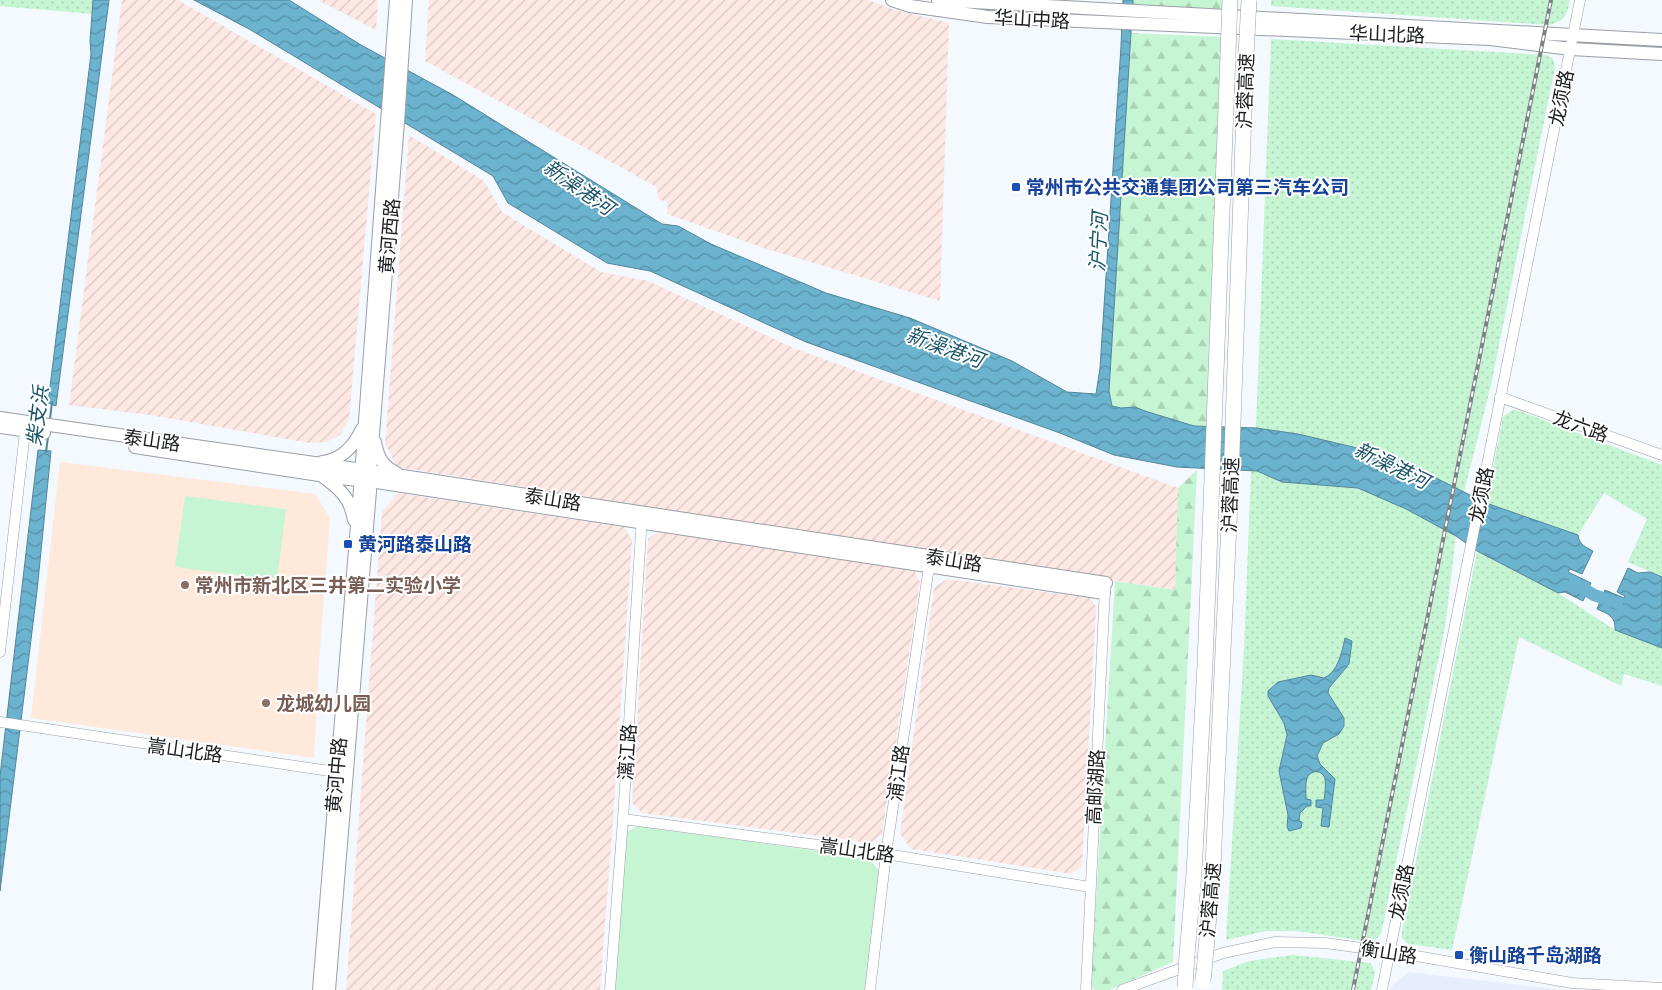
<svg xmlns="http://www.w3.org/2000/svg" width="1662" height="990" viewBox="0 0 1662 990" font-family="Mulish,'Noto Sans SC',sans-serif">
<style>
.built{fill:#e6edfd}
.industrial{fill:url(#industrial-furrows)}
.education{fill:#fee9da}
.green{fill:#c6f5d3}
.forest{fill:url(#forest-firs)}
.park{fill:url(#park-dots)}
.water{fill:url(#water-waves);stroke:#53869a}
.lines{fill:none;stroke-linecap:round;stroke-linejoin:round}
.stream{stroke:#53869a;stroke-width:2}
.river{stroke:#6bb3cf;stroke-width:12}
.minor-casing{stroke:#9a9ea6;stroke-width:11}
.major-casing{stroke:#9a9ea6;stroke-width:14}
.highway-casing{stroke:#9a9ea6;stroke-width:16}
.minor{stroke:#fff;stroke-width:10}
.major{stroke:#fff;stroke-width:12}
.highway{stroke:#fff;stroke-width:15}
.rail-casing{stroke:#7e8186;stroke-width:4}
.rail{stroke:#fff;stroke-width:2;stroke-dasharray:5.5;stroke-linecap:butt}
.highway-bridge-casing{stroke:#9a9ea6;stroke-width:16;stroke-linecap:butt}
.highway-bridge{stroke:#fff;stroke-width:15}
.transit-dot{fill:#1a4fb4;stroke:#fff;stroke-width:2}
.education-dot{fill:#8d6e63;stroke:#fff;stroke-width:2}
.labels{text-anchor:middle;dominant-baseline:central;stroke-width:4;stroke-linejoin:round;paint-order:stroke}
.street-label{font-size:19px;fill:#1b1d20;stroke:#fff}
.transit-label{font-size:19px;font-weight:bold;fill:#164399;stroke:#fff;text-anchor:start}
.education-label{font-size:19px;font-weight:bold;fill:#785e54;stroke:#fff;text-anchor:start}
.water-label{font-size:20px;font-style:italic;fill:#1a5569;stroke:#fff}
</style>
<defs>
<pattern id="industrial-furrows" width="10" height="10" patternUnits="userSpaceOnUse" patternTransform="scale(1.25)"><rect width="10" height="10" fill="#fde8e3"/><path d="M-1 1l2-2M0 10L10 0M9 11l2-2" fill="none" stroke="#d8c7c2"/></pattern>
<pattern id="forest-firs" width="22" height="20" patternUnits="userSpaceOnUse" patternTransform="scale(1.25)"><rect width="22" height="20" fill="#c6f5d3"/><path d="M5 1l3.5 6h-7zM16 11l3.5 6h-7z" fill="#aad2b5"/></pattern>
<pattern id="park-dots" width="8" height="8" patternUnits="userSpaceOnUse" patternTransform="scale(1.25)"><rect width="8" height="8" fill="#c6f5d3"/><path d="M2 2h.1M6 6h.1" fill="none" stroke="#aad2b5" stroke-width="1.8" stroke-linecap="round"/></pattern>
<pattern id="water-waves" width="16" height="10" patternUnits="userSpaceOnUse" patternTransform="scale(1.25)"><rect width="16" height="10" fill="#6bb3cf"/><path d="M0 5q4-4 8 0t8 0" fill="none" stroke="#5791a8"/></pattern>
</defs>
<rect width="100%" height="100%" fill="#f4f8ff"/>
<path class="built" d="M 1408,972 L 1553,989 L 1554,990 L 1390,990 L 1391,987 Z"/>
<path class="industrial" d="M 122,0 L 178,0 L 376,114 L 349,419 L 340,435 L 327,442 L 310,443 L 150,415 L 69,405 Z
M 318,0 L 378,0 L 376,30 Z
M 429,0 L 868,0 L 895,10 L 949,23 L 940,301 L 764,248 L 667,214 L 668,202 L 658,199 L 657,187 L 425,61 Z
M 409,135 L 484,181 L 502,212 L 601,272 L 648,281 L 796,349 L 1178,488 L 1175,590 L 397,467 L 385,443 Z
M 397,493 L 624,527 L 632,540 L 613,819 L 600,990 L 346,990 L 382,512 Z
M 658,532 L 913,568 L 920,582 L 882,834 L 871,843 L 642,813 L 632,803 L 648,539 Z
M 947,579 L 1090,598 L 1096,607 L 1082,866 L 1072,874 L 911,849 L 900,834 L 934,588 Z"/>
<path class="education" d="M 60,462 L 315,494 L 330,518 L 319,662 L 314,758 L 31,718 Z"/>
<path class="green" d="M 185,496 L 286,509 L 277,580 L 175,567 Z
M 638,826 L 869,858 L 879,871 L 865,990 L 614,990 L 627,832 Z"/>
<path class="forest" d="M 1133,0 L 1224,0 L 1224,9 L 1133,5 Z
M 1131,33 L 1224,37 L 1209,426 L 1194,426 L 1145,411 L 1135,407 L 1121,408 L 1112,406 L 1109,391 Z
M 1197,470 L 1173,962 L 1109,990 L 1095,990 L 1091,985 L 1115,581 L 1175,590 L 1178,488 Z"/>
<path class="park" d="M 0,0 L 93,0 L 92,14 L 0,6 Z
M 1271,0 L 1570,0 C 1567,16 1565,21 1549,25 L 1271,6 Z
M 1271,39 L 1547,55 L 1553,59 L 1555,67 L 1491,385 L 1464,492 C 1398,459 1329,438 1256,428 Z
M 1514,409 L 1662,465 L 1662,577 L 1628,562 L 1647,519 L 1604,493 L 1578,535 L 1486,503 L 1503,417 Z
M 1251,471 L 1257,471 L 1282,482 L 1358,488 L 1406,509 L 1456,536 L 1445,627 L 1381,934 L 1373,942 L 1296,931 L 1266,931 L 1226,940 L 1244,649 Z
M 1477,551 L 1558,593 L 1615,630 L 1662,648 L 1662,686 L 1624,674 L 1621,686 L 1519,637 L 1452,950 L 1408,944 L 1401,937 Z
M 1292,955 L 1371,963 L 1375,973 L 1371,990 L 1222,990 L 1223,971 L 1249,961 Z"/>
<path class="water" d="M 93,0 L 109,0 L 56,406 L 48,403 L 91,54 L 90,41 Z
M 194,0 L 289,0 L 361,45 L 453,95 L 662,224 L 678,226 L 711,244 L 826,293 L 910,318 L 1012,361 L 1067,392 L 1096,394 L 1100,368 L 1121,46 L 1123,0 L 1133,0 L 1109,391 L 1112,406 L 1121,408 L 1135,407 L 1145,411 L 1194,426 L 1256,428 L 1298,434 L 1353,447 L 1424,472 L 1486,503 L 1578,535 C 1579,545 1586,547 1593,551 L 1582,574 L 1570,569 L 1568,572 L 1591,583 L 1583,601 L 1565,592 L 1558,593 L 1477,551 L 1456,536 L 1406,509 L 1358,488 L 1282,482 L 1257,471 L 1177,467 L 1114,455 L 1060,433 L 806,342 L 650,271 L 607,263 L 508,203 L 493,176 L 249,29 Z
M 38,450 L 51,451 L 37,591 L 0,891 L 0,776 Z
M 1628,568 L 1638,573 L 1650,572 L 1662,577 L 1662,648 L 1615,630 C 1616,616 1608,614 1597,609 L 1605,590 L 1624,598 L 1625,596 L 1617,592 Z
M 1345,638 L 1352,641 L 1349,664 L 1329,688 L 1328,693 L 1344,718 L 1344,726 L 1339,734 L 1323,743 L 1317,756 L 1320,764 L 1335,779 L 1329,827 L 1321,826 L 1323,808 L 1316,807 L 1316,800 L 1324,800 C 1325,794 1326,785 1325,779 C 1323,770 1311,769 1307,778 C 1305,784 1306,792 1306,799 L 1311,800 L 1311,806 L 1307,806 L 1300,813 L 1299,821 L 1302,822 L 1301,828 L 1289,831 L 1287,827 L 1288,815 L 1279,771 L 1287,735 L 1284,723 L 1268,696 L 1268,691 L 1278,682 L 1311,675 L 1324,678 C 1338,672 1342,652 1345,638 Z"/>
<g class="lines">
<path class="stream" d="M 50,419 L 52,402
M 46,452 L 48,437"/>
<path class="river" d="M 1574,583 L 1594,595 L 1617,603"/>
<g class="minor-casing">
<path id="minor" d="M 1500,397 L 1662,455
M 0,652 L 26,423
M 0,722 L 343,773
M 623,819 L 886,854 L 1090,887
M 610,990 L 623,819 L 642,516
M 870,990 L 886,854 L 930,560
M 1086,990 L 1105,587
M 1122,990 L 1223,953 L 1275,942 L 1325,943 L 1399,953 L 1572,983 L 1662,988
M 1382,990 L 1580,0"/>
</g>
<g class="major-casing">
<path id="major" d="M 892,0 L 910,6 L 988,17 L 1490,39 L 1571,49 L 1662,54
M 938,0 L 1662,40
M 0,418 L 370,471 L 1106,583
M 0,427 L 44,433
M 375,442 C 378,459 383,466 398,474
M 135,447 L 339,478 L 370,481 L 1104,593
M 322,462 C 342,460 354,446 362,429
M 322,476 C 340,489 350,497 354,520
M 319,990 L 360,489 L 396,0
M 329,990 L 370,491 L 370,471 L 398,122 L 406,0"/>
</g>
<g class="highway-casing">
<path id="highway" d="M 1206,950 L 1213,866 L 1231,480 L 1246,55
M 1187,955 L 1194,873 L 1205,664 L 1228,54"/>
</g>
<use href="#minor" class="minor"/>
<use href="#major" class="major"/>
<use href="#highway" class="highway"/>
<g class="rail-casing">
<path id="rail" d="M 1353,990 L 1551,0"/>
</g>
<use href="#rail" class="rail"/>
<g class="highway-bridge-casing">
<path id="highway-bridge" d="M 1228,54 L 1230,0
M 1246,55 L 1249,0
M 1203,981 L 1206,950
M 1185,987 L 1187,955"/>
</g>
<use href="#highway-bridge" class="highway-bridge"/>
</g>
<g class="transit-dot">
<rect x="1011" y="182" width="10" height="10" rx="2.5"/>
<rect x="343" y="539" width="10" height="10" rx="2.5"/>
<rect x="1454" y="950" width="10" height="10" rx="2.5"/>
</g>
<g class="education-dot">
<circle cx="185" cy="585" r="5"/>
<circle cx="266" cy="703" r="5"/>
</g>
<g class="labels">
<g class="street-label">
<text transform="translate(1032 19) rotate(3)">华山中路</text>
<text transform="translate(1387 34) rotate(2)">华山北路</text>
<text transform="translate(1245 91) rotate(-88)">沪蓉高速</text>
<text transform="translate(1561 98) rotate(-79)">龙须路</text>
<text transform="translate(389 236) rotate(-85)">黄河西路</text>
<text transform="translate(1581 426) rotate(20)">龙六路</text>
<text transform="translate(152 440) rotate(8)">泰山路</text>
<text transform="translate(1230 495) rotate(-88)">沪蓉高速</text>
<text transform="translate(1481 495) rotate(-79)">龙须路</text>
<text transform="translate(553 499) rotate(9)">泰山路</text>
<text transform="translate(954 560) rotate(9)">泰山路</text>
<text transform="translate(185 750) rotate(8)">嵩山北路</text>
<text transform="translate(627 752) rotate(-86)">漓江路</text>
<text transform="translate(898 773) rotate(-82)">浦江路</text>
<text transform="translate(336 775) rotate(-85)">黄河中路</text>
<text transform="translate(1095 787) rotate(-87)">高邮湖路</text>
<text transform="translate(857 850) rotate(8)">嵩山北路</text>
<text transform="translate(1401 892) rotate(-79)">龙须路</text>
<text transform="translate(1210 900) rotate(-85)">沪蓉高速</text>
<text transform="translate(1389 952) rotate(9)">衡山路</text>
</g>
<g class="transit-label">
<text x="1026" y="187">常州市公共交通集团公司第三汽车公司</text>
<text x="358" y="544">黄河路泰山路</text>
<text x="1469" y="955">衡山路千岛湖路</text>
</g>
<g class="education-label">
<text x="195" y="585">常州市新北区三井第二实验小学</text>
<text x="276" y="703">龙城幼儿园</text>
</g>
<g class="water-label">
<text transform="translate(579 187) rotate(35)">新澡港河</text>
<text transform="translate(1098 242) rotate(-87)">沪宁河</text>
<text transform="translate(945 347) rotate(20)">新澡港河</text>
<text transform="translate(37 416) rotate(-83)">柴支浜</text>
<text transform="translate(1392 465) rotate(26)">新澡港河</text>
</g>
</g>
</svg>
